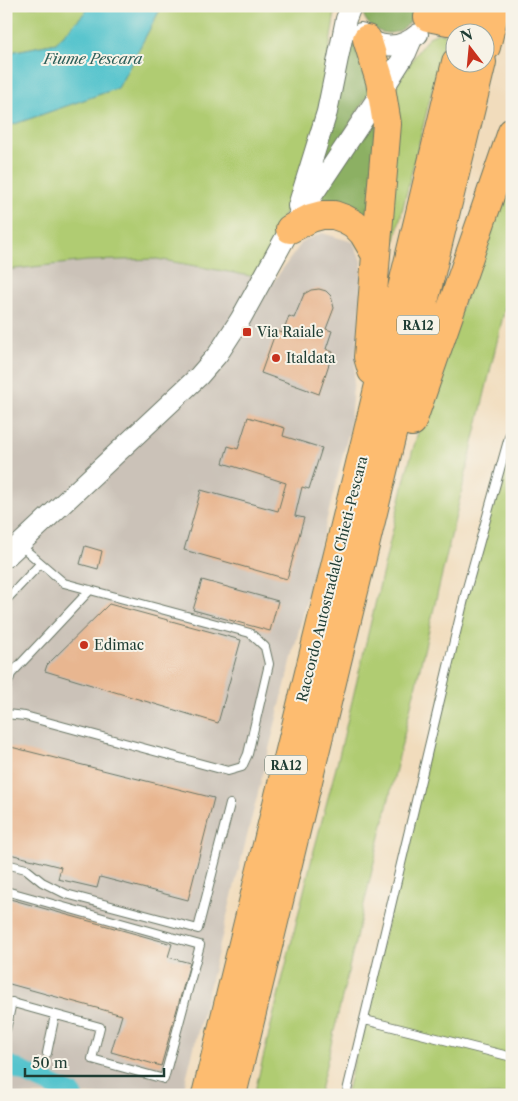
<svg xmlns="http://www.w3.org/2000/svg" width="518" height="1101" viewBox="0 0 518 1101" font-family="'Libre Caslon Text',serif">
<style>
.industrial{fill:#cbc2b8}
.green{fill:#b0cc72;stroke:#688453}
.forest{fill:#8cb064;stroke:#56764c}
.water{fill:#57c4cd;stroke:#3b8080}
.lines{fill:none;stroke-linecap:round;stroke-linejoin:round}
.canal{stroke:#57c4cd;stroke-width:20}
.building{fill:#e8b690}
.motorway-tunnel{stroke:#c7bca1;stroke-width:28;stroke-dasharray:28 14;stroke-linecap:butt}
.service-casing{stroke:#687564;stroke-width:10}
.tertiary-casing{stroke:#687564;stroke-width:22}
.motorway-casing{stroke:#687564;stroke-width:30}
.service{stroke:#fff;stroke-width:8}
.tertiary{stroke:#fff;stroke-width:20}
.motorway{stroke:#fdbc6f;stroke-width:28}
.poi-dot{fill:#c8321e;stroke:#f7f3e8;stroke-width:2}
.labels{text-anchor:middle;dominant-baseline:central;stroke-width:4;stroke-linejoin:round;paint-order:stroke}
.shield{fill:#f7f3e8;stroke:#60746a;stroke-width:1}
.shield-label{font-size:12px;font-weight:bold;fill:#1f3d34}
.poi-label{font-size:14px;fill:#1f3d34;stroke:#f7f3e8;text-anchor:start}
.street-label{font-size:14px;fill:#1f3d34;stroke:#f7f3e8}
.water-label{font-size:15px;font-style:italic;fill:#2d5f5a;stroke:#f7f3e8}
</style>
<rect width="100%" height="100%" fill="#f7f3e8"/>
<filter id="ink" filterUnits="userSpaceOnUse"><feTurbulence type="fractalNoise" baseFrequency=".02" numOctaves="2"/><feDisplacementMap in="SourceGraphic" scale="10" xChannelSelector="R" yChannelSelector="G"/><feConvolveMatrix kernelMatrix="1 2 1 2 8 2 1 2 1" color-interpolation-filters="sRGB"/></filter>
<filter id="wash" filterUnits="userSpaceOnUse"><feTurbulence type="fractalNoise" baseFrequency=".0096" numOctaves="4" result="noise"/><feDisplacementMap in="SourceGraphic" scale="20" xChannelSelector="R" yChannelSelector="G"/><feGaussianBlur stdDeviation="1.12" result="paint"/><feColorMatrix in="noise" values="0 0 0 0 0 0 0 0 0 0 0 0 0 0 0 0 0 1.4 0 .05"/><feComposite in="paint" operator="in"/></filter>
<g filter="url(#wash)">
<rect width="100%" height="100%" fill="#f1dcbc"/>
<path class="industrial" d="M 322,233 L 353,242 L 362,262 L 360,315 L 349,431 L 182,1095 L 6,1095 L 6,270 L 87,261 L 157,259 L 256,277 L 273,282 L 303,241 Z"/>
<path class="green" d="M 6,6 L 91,6 L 56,43 L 6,53 Z
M 162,6 L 336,6 C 329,48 324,90 314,131 C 300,182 278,230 256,277 L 157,259 L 87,261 L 6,270 L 6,127 L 118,88 Z
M 438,33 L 446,34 L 381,296 L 391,93 L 418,51 L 429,37 Z
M 512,170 L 512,278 L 319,1095 L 254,1095 L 313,854 L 338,760 L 407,470 L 427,401 Z
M 512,426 L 512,1095 L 346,1095 L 465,595 Z"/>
<path class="forest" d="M 361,6 L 414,6 C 414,40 367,44 361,6 Z
M 349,31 L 371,90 L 315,179 Z
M 378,110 L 370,231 L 313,209 Z"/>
<path class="water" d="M 91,6 L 162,6 L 118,88 L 6,127 L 6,53 L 56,43 Z"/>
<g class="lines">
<path class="canal" d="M 6,1064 L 73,1095"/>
</g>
<g id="blocks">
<path class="building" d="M 319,289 L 326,291 L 331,296 L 334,308 L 326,329 L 332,331 L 326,349 L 333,352 L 319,394 L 261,373 L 276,331 L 283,333 L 289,316 L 294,318 L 304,294 L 311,290 Z
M 248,417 L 285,428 L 283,436 L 322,448 L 309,489 L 302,487 L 295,516 L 304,518 L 287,579 L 184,550 L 201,490 L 278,511 L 286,483 L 223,463 L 228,446 L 238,449 Z
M 85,546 L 102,551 L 98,569 L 80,564 Z
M 202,580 L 278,601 L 270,631 L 193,610 Z
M 109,604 L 241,640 L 218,723 L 45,671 L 47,665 Z
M 7,746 L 214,798 L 188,900 L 100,877 L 97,888 L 58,879 L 61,867 L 6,853 Z
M 10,899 L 172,944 L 168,957 L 190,963 L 161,1066 L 111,1052 L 122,1015 L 6,983 L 6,910 Z"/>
</g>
</g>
<g filter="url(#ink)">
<use href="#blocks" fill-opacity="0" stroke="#687564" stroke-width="1"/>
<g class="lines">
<path class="motorway-tunnel" d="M 467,25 L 508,33"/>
<g class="service-casing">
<path id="service" d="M 6,600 L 40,564
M 6,689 L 11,674 L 90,590
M 6,714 L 25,716 L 228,771 L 242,767 L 248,754 L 269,664 L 265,647 L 250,633 L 64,583 L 21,546
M 6,864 L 26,869 L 42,882 L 66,894 L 198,929 L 230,804
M 6,891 L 200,945 L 164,1079 L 92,1059 L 100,1027 L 6,1001
M 365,1020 L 512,1057
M 6,1030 L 12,1002
M 47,1053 L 55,1015
M 346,1095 L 465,595 L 512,426"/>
</g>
<g class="tertiary-casing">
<path id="tertiary" d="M 361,33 C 378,49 400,50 418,34
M 298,206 L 327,112 L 346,19 L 350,9
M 6,557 L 199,376 L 218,354 L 240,320 L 290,229 L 382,91 L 406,53 L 412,39"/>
</g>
<g class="motorway-casing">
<path id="motorway" d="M 428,17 L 448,21
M 463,32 L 469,6
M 367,39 L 380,81 L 387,124 L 376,255
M 486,47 L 496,6
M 290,229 L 311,218 L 322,215 L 334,215 L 345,219 L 354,224 L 363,233 L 376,255 L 368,357 L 372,371
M 412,422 L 512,132
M 206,1095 L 367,435 L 456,62
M 232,1095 L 482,62"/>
</g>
<use href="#service" class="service"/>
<use href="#tertiary" class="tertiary"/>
<use href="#motorway" class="motorway"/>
</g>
</g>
<g class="poi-dot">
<rect x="242" y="327" width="10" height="10" rx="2.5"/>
<circle cx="276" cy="358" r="5"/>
<circle cx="84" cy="645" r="5"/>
</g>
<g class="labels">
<g class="shield">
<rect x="397" y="315.5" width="42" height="19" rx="4"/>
<rect x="265" y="755.5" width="42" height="19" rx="4"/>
</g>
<g class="shield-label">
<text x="418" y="325">RA12</text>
<text x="286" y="765">RA12</text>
</g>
<g class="poi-label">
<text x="257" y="332">Via Raiale</text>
<text x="286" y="358">Italdata</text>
<text x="94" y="645">Edimac</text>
</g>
<g class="street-label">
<text transform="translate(332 579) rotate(-76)">Raccordo Autostradale Chieti-Pescara</text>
</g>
<g class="water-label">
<text x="93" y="58">Fiume Pescara</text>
</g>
</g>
<rect width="518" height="1101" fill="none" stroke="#f7f3e8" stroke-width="25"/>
<g transform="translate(470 48) rotate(344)"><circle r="24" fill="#f7f3e8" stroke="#a1aaa0"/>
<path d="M0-4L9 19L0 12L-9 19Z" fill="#c8321e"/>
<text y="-8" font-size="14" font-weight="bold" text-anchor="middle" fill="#1f3d34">N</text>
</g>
<path d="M25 1068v8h139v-8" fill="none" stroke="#1f3d34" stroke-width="2.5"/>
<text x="32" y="1068" font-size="15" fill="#1f3d34" stroke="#f7f3e8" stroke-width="4" paint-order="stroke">50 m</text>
</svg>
